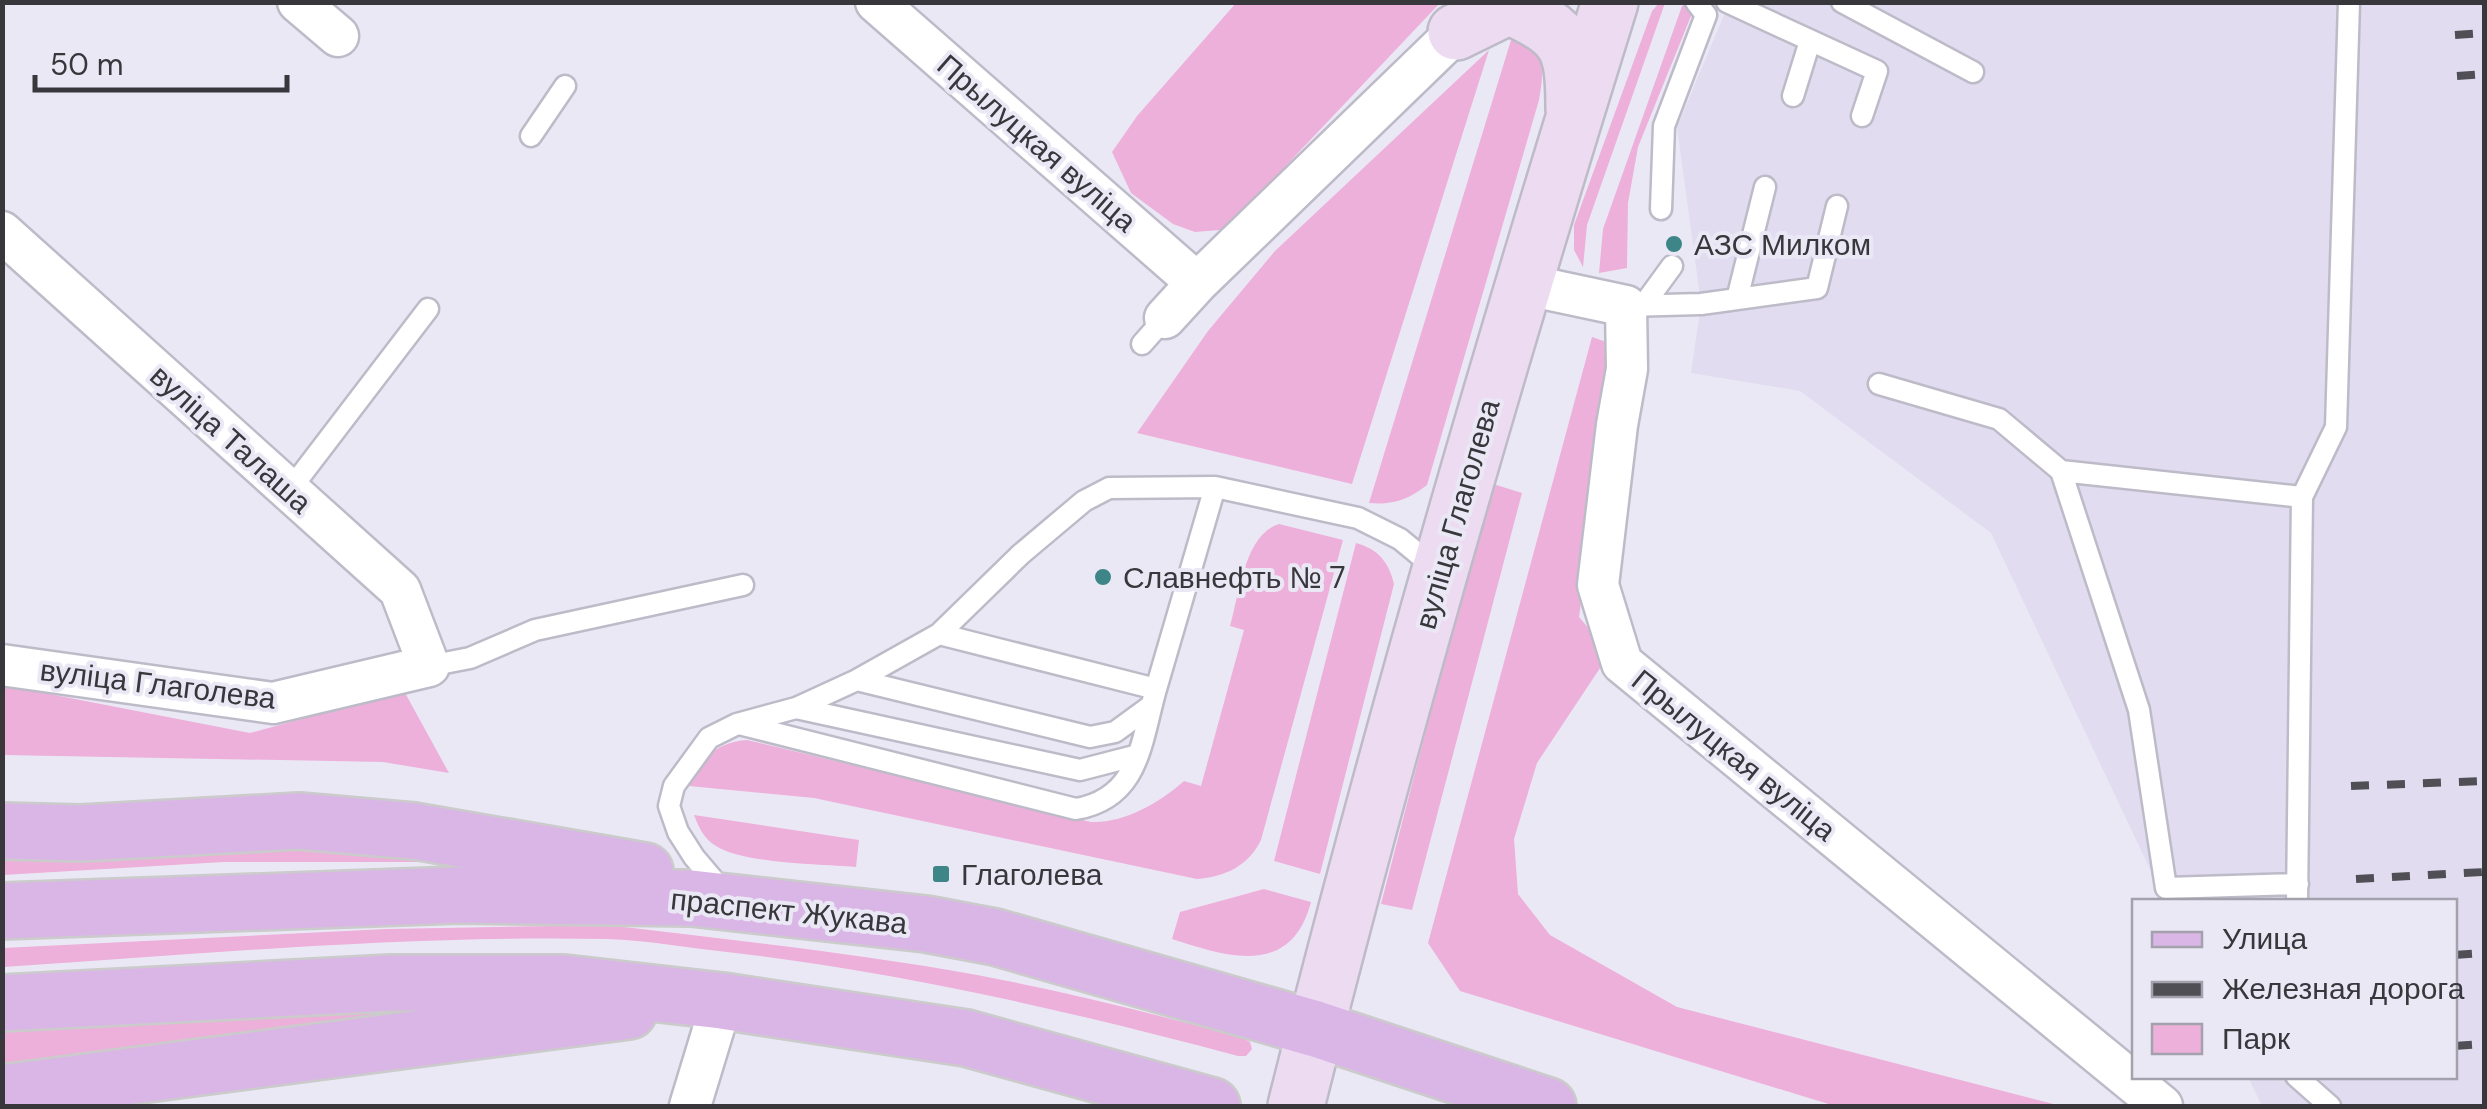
<svg xmlns="http://www.w3.org/2000/svg" width="2487" height="1109" viewBox="0 0 2487 1109" font-family="'DM Sans',sans-serif">
<style>
.built{fill:#e1dcf0}
.green{fill:#edb0da}
.lines{fill:none;stroke-linecap:round;stroke-linejoin:round}
.lane-casing{stroke:#bebbc8;stroke-width:25}
.street-casing{stroke:#bebbc8;stroke-width:45}
.secondary-casing{stroke:#bebbc8;stroke-width:60}
.primary-casing{stroke:#cbcbcc;stroke-width:60}
.lane{stroke:#fff;stroke-width:20}
.street{stroke:#fff;stroke-width:40}
.secondary{stroke:#eddbf2;stroke-width:55}
.primary{stroke:#dab6e6;stroke-width:55}
.rail{stroke:#504f55;stroke-width:8;stroke-dasharray:18 18;stroke-linecap:butt}
.poi-dot{fill:#3d8586;stroke:#ebe8f6;stroke-width:4}
.labels{text-anchor:middle;dominant-baseline:central;stroke-width:8;stroke-linejoin:round;paint-order:stroke}
.street-label{font-size:30px;fill:#38373c;stroke:#ebe8f6}
.poi-label{font-size:30px;fill:#38373c;stroke:#ebe8f6;text-anchor:start}
</style>
<rect width="100%" height="100%" fill="#ebe8f6"/>
<path class="built" d="M 1729,3 L 2484,3 L 2484,1106 L 2262,1106 L 2248,1077 L 2454,1076 L 2454,902 L 2165,901 L 1991,533 L 1800,391 L 1691,373 L 1701,304 L 1677,127 Z"/>
<path class="green" d="M 1236,3 L 1440,3 L 1244,210 L 1220,230 L 1195,232 L 1173,224 L 1131,193 L 1112,152 L 1137,116 Z
M 1659,3 L 1665,3 L 1587,225 L 1583,267 L 1574,250 L 1574,225 L 1652,11 Z
M 1687,4 L 1693,11 L 1638,147 L 1628,203 L 1627,268 L 1599,273 L 1603,229 L 1682,6 Z
M 1515,27 C 1542,56 1546,60 1539,100 L 1427,485 C 1408,500 1393,505 1369,503 Z
M 1489,50 L 1352,484 L 1137,433 L 1208,331 L 1275,251 Z
M 1592,337 L 1615,345 L 1579,617 L 1610,653 L 1537,763 L 1514,839 L 1518,894 L 1550,935 L 1677,1007 L 2061,1106 L 1835,1106 L 1460,991 L 1428,943 Z
M 1490,483 L 1522,493 L 1412,910 L 1381,904 Z
M 1279,524 L 1343,540 L 1261,840 C 1249,865 1226,877 1197,879 L 814,798 L 689,786 C 696,758 719,742 747,740 L 1091,822 C 1125,823 1159,803 1184,781 L 1201,786 L 1244,630 L 1230,626 C 1239,596 1244,535 1279,524 Z
M 1356,543 C 1378,549 1389,562 1394,584 L 1320,874 L 1274,861 Z
M 3,685 L 250,733 L 404,691 L 449,773 L 383,762 L 3,755 Z
M 694,815 L 859,840 L 856,867 C 820,864 745,864 716,846 C 704,839 699,828 694,815 Z
M 394,845 L 436,862 L 224,862 L 3,875 L 2,846 Z
M 1264,889 L 1311,902 C 1291,979 1225,956 1172,939 L 1180,912 Z
M 607,925 C 731,940 854,953 977,975 C 1067,992 1155,1014 1243,1038 L 1250,1042 L 1252,1049 L 1246,1056 L 1238,1056 C 1070,1011 900,972 727,952 C 688,948 647,940 607,939 C 405,935 203,954 3,967 L 3,948 L 386,929 Z
M 409,1009 L 409,1023 L 3,1074 L 3,1030 Z"/>
<g class="lines">
<g class="lane-casing">
<path id="lane" d="M 1727,2 L 1877,71 L 1862,116
M 1842,2 L 1973,72
M 1793,96 L 1810,41
M 531,136 L 565,86
M 1661,209 L 1664,126 L 1706,15 L 1696,2
M 1737,299 L 1765,187
M 1645,303 L 1672,266
M 1626,306 L 1701,304 L 1817,288 L 1837,206
M 1142,344 L 1165,318
M 1879,384 L 1999,419 L 2061,471 L 2302,497 L 2297,902
M 2061,471 L 2139,710 L 2166,888 L 2298,884
M 289,491 L 428,309
M 2302,497 L 2336,427 L 2349,2
M 939,634 L 1021,554 L 1084,501 L 1109,488 L 1215,487 L 1358,518 L 1400,539 L 1434,567
M 429,666 L 470,658 L 535,630 L 743,585
M 857,680 L 1090,737 L 1115,732 L 1152,705
M 796,708 L 1080,770 L 1138,755
M 739,724 L 1076,809 C 1140,798 1141,741 1156,689
M 722,890 L 694,857 L 678,832 L 669,806 L 674,786 L 709,738 L 737,724 L 796,708 L 857,680 L 939,634 L 1156,689 L 1215,487
M 2296,1076 L 2330,1106"/>
</g>
<g class="street-casing">
<path id="street" d="M 298,2 L 338,36
M 876,2 L 1197,283
M 2,232 L 400,590 L 429,666 L 273,703 L 2,665
M 1523,284 L 1626,306 L 1627,369 L 1617,425 L 1598,585 L 1622,663 L 2162,1106
M 1165,318 L 1197,283 L 1477,12
M 690,1106 L 722,1001"/>
</g>
<g class="secondary-casing">
<path id="secondary" d="M 1456,32 L 1509,6 C 1568,33 1574,45 1574,110
M 1296,1106 C 1389,736 1496,368 1610,2"/>
</g>
<g class="primary-casing">
<path id="primary" d="M 2,831 L 81,833 L 299,821 L 414,831 L 645,871
M 2,911 L 458,895 L 691,898 L 926,924 L 995,937 L 1316,1029 L 1548,1106
M 2,1003 L 391,983 L 564,983 L 722,1001 L 966,1038 L 1212,1106
M 2,1093 L 629,1011"/>
</g>
<use href="#lane" class="lane"/>
<use href="#street" class="street"/>
<use href="#secondary" class="secondary"/>
<use href="#primary" class="primary"/>
<path class="rail" d="M 2455,35 L 2484,33
M 2457,76 L 2484,74
M 2351,786 L 2484,781
M 2356,879 L 2484,872
M 2454,955 L 2484,953
M 2454,1046 L 2484,1044"/>
</g>
<g class="poi-dot">
<circle cx="1674" cy="244" r="10"/>
<circle cx="1103" cy="577" r="10"/>
<rect x="931" y="864" width="20" height="20" rx="5"/>
</g>
<g class="labels">
<g class="street-label">
<text transform="translate(1037 143) rotate(41)">Прылуцкая вуліца</text>
<text transform="translate(231 439) rotate(42)">вуліца Талаша</text>
<text transform="translate(1457 514) rotate(-74)">вуліца Глаголева</text>
<text transform="translate(158 684) rotate(7)">вуліца Глаголева</text>
<text transform="translate(1734 755) rotate(39)">Прылуцкая вуліца</text>
<text transform="translate(789 911) rotate(6)">праспект Жукава</text>
</g>
<g class="poi-label">
<text x="1694" y="244">АЗС Милком</text>
<text x="1123" y="577">Славнефть № 7</text>
<text x="961" y="874">Глаголева</text>
</g>
</g>
<rect width="2487" height="1109" fill="none" stroke="#38373c" stroke-width="10"/>
<rect x="2132" y="899" width="325" height="180" fill="#ebe8f6" stroke="#a3a1ac" stroke-width="2.5"/>
<rect x="2152" y="932" width="50" height="15" fill="#dab6e6" stroke="#a3a1ac" stroke-width="2.5"/>
<text x="2222" y="949" font-size="30" fill="#38373c">Улица</text>
<rect x="2152" y="982" width="50" height="15" fill="#504f55" stroke="#a3a1ac" stroke-width="2.5"/>
<text x="2222" y="999" font-size="30" fill="#38373c">Железная дорога</text>
<rect x="2152" y="1024" width="50" height="30" fill="#edb0da" stroke="#a3a1ac" stroke-width="2.5"/>
<text x="2222" y="1049" font-size="30" fill="#38373c">Парк</text>
<path d="M35 75v15h252v-15" fill="none" stroke="#38373c" stroke-width="5"/>
<text x="50" y="75" font-size="30" fill="#38373c" stroke="#ebe8f6" stroke-width="8" paint-order="stroke">50 m</text>
</svg>
